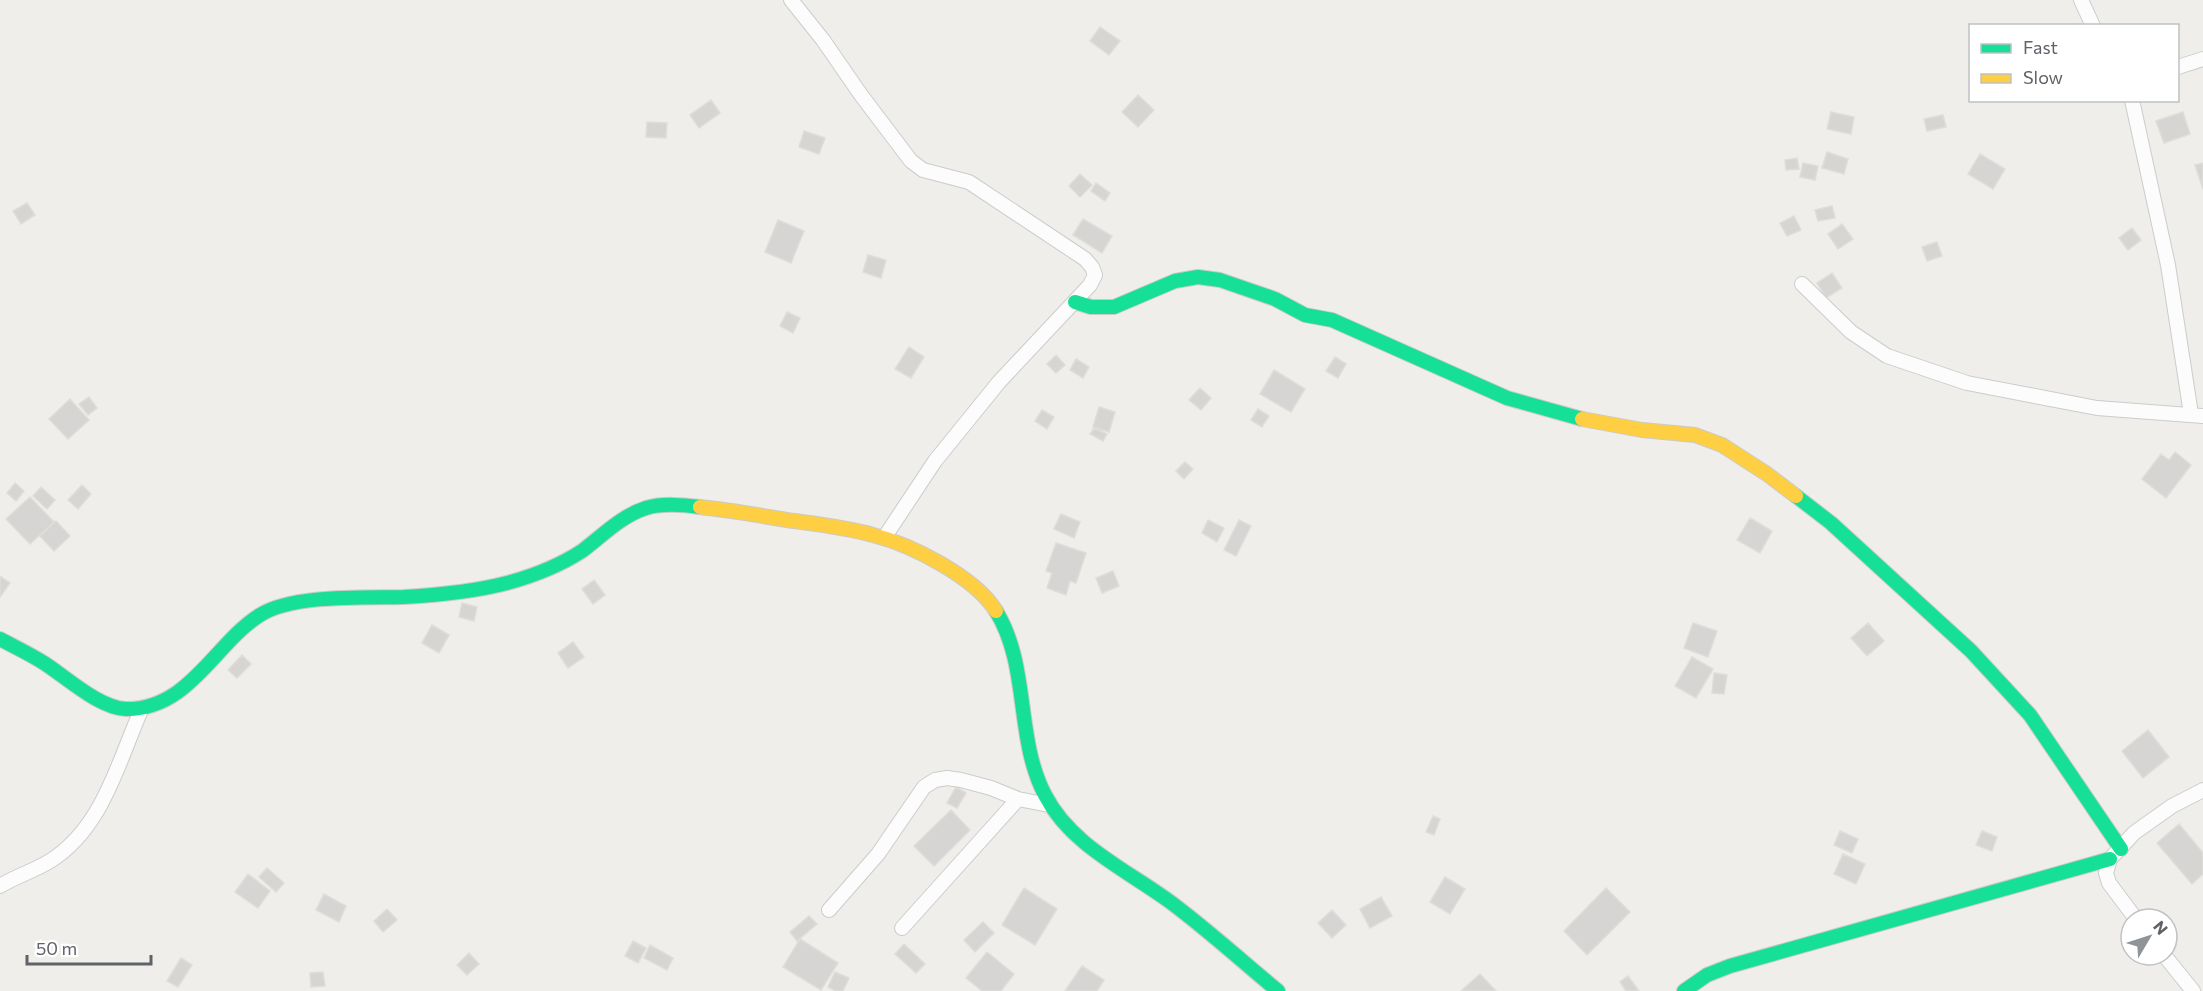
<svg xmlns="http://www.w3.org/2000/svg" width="2203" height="991" viewBox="0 0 2203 991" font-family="Commissioner,sans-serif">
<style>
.building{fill:#d6d5d3;stroke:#deddd9;stroke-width:1.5}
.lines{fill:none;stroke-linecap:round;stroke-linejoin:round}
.street-casing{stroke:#cbcccc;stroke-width:16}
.fast-casing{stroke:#cacacb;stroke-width:16}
.slow-casing{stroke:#cacacb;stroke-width:16}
.street{stroke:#fdfcfc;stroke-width:14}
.fast{stroke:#16e098;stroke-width:14}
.slow{stroke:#ffcf43;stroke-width:14}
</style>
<rect width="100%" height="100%" fill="#efeeea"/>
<path class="building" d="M 1100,27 L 1120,41 L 1109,55 L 1090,41 Z
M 1138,95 L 1154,110 L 1138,127 L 1122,112 Z
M 711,100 L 720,113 L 699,128 L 690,115 Z
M 1831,112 L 1854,117 L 1851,134 L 1827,129 Z
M 2183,112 L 2190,134 L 2164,143 L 2156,121 Z
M 1943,115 L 1946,127 L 1927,131 L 1924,119 Z
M 647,122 L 667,123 L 666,138 L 646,137 Z
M 804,131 L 825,138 L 819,154 L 799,147 Z
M 1827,152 L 1848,159 L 1844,174 L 1822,168 Z
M 1980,154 L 2005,169 L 1993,189 L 1968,174 Z
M 1797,158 L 1799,169 L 1786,170 L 1785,160 Z
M 1803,163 L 1818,166 L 1815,180 L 1800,177 Z
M 2203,163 L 2203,189 L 2195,165 Z
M 1080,174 L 1092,185 L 1080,197 L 1069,186 Z
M 1096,183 L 1110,193 L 1105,201 L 1091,191 Z
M 27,203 L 35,215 L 21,224 L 13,211 Z
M 1832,206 L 1835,218 L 1818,221 L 1815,210 Z
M 1794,216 L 1801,230 L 1787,236 L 1780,223 Z
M 1083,219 L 1112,236 L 1102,253 L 1073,235 Z
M 778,220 L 804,231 L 791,263 L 765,252 Z
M 1842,224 L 1853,239 L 1838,249 L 1828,234 Z
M 2132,228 L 2141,240 L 2128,250 L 2119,238 Z
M 1937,242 L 1942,256 L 1927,261 L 1922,247 Z
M 868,255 L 886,260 L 881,278 L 863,272 Z
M 1832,273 L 1842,288 L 1826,298 L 1817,283 Z
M 787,312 L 800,318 L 793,333 L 780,326 Z
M 909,347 L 924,357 L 911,378 L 895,369 Z
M 1056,355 L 1065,365 L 1056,373 L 1047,364 Z
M 1335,357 L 1346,364 L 1338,378 L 1326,371 Z
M 1076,359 L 1089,367 L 1083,378 L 1070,370 Z
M 1274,370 L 1305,389 L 1291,412 L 1260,394 Z
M 1200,388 L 1211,398 L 1201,410 L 1189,400 Z
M 89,397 L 97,408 L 88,415 L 79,404 Z
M 70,399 L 89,420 L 68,439 L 49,419 Z
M 1099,407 L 1115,412 L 1109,432 L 1093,427 Z
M 1258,409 L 1269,416 L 1262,427 L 1251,420 Z
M 1042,410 L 1054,417 L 1047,429 L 1035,421 Z
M 1094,428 L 1107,434 L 1103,441 L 1090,434 Z
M 2175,452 L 2191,465 L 2166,498 L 2142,479 L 2161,454 L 2169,460 Z
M 1185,462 L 1193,469 L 1184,479 L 1176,471 Z
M 15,483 L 24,491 L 16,501 L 7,493 Z
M 82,485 L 91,494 L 78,509 L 68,500 Z
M 41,487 L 55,500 L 47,509 L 33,496 Z
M 30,497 L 54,522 L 30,544 L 6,519 Z
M 1061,514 L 1080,522 L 1074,538 L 1054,529 Z
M 1750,518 L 1772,531 L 1760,553 L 1737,540 Z
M 1208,520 L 1224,528 L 1217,542 L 1202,533 Z
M 1239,520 L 1251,526 L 1236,556 L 1224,550 Z
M 56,521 L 70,536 L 54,551 L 40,536 Z
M 1056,543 L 1086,553 L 1076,583 L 1070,581 L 1066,595 L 1047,588 L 1052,573 L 1046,571 Z
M 1113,571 L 1119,586 L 1102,593 L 1096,578 Z
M 0,576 L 10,583 L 0,597 Z
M 594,580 L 605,595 L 593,604 L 582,589 Z
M 462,603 L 477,607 L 474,621 L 459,617 Z
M 1693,623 L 1717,631 L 1708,657 L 1684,648 Z
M 1868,623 L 1884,641 L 1867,656 L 1851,638 Z
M 432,625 L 449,635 L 439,653 L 422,643 Z
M 573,642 L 584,657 L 568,668 L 558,653 Z
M 242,655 L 251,664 L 237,678 L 228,670 Z
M 1692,657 L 1713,669 L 1696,698 L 1675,686 Z
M 1714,673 L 1727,675 L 1724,694 L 1712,693 Z
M 2148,730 L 2169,757 L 2143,778 L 2122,751 Z
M 956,787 L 966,793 L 957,808 L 947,803 Z
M 951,810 L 970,830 L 934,866 L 914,846 Z
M 1433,816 L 1440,819 L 1434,835 L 1426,832 Z
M 2179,824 L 2203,853 L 2203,874 L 2192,884 L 2157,843 Z
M 1840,831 L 1858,839 L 1852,853 L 1834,845 Z
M 1982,831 L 1997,837 L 1992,851 L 1976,845 Z
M 1843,854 L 1865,864 L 1856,884 L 1834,874 Z
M 267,868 L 284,883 L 276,892 L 259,877 Z
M 248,874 L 270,891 L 258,908 L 235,892 Z
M 1445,877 L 1465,889 L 1450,914 L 1430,902 Z
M 1024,888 L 1057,909 L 1035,945 L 1002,925 Z
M 1606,888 L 1630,912 L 1587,955 L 1564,931 Z
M 324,894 L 346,906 L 339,922 L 316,910 Z
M 1381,897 L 1392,916 L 1370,928 L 1360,909 Z
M 387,909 L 397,920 L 383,932 L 374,921 Z
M 1332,910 L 1346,925 L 1332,938 L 1318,923 Z
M 809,916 L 817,924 L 797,941 L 790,932 Z
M 983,922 L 994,933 L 975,952 L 964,940 Z
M 800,939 L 838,963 L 821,990 L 783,967 Z
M 633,941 L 646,948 L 638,963 L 625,956 Z
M 904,944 L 925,964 L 916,973 L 895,954 Z
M 650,945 L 673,958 L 667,970 L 644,958 Z
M 987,952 L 1014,974 L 1001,991 L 982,991 L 966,978 Z
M 469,953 L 479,964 L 467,975 L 457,965 Z
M 181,958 L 192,965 L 178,987 L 167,981 Z
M 1082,966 L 1104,980 L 1097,991 L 1065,991 Z
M 323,972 L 325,986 L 311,987 L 310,973 Z
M 835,972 L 849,978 L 843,991 L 836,991 L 828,987 Z
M 1480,974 L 1496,991 L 1461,991 Z
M 1628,976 L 1639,991 L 1626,991 L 1620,982 Z"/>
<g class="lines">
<g class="street-casing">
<path id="street" d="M 791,0 L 823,40 L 861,95 L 911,161 L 923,170 L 969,182 L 1085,259 L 1092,267 L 1095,275 L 1090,285 L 999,382 L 935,461 L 884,538
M 2081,0 L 2093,26
M 2178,67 L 2203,59
M 2132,100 L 2168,265 L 2191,414
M 1802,284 L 1851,332 L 1887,356 L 1967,383 L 2097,408 L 2203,416
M 0,886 C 16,876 34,871 50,861 C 103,828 118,762 142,708
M 829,910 L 878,854 L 924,787 L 935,780 L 947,778 L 961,780 L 991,788 L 1018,799 L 1049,805
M 2136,919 L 2109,883 L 2106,873 L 2110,859 L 2134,833 L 2172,806 L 2203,790
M 902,928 L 1018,799
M 2164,955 L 2193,991"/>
</g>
<g class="fast-casing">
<path id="fast" d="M 1075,302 L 1091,307 L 1114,307 L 1175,281 L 1198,277 L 1220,280 L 1275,299 L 1305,315 L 1332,320 L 1507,398 L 1582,419
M 1796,496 L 1831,523 L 1971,651 L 2030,715 L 2121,849
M 996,611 C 1030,666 1015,738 1045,795 C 1071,846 1129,871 1173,904 C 1209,931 1243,962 1278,991
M 0,639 C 15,647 30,654 44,663 C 66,677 99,708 126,709 C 189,710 215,643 260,615 C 293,594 365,598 404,597 C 438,595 473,592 507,583 C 533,576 559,566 582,551 C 602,536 621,516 646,508 C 663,503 683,505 700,507
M 1684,991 L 1707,975 L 1730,966 L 2110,859"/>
</g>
<g class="slow-casing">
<path id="slow" d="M 1582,419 L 1642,430 L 1695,435 L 1722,445 L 1767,474 L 1796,496
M 700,507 C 729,510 758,515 787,520 C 815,524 845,527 873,535 C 912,545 975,577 996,611"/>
</g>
<use href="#street" class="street"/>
<use href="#fast" class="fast"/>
<use href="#slow" class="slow"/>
</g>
<rect x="1969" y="24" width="210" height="78" fill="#ffffff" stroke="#bfc1c3" stroke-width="1.5"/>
<rect x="1981" y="44" width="30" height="9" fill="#16e098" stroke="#bfc1c3" stroke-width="1.5"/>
<text x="2023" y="54" font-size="18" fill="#5f6368">Fast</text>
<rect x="1981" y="74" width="30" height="9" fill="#ffcf43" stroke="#bfc1c3" stroke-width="1.5"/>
<text x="2023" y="84" font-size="18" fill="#5f6368">Slow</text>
<g transform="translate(2149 937) rotate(51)"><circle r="28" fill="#ffffff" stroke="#bfc1c3" stroke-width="1.5"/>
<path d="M0-4.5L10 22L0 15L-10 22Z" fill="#919496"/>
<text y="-9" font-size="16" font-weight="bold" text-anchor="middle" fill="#5f6368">N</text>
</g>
<path d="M27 955v9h124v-9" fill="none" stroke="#5f6368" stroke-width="3"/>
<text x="36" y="955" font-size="18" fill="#5f6368" stroke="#ffffff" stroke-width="4.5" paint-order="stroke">50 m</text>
</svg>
